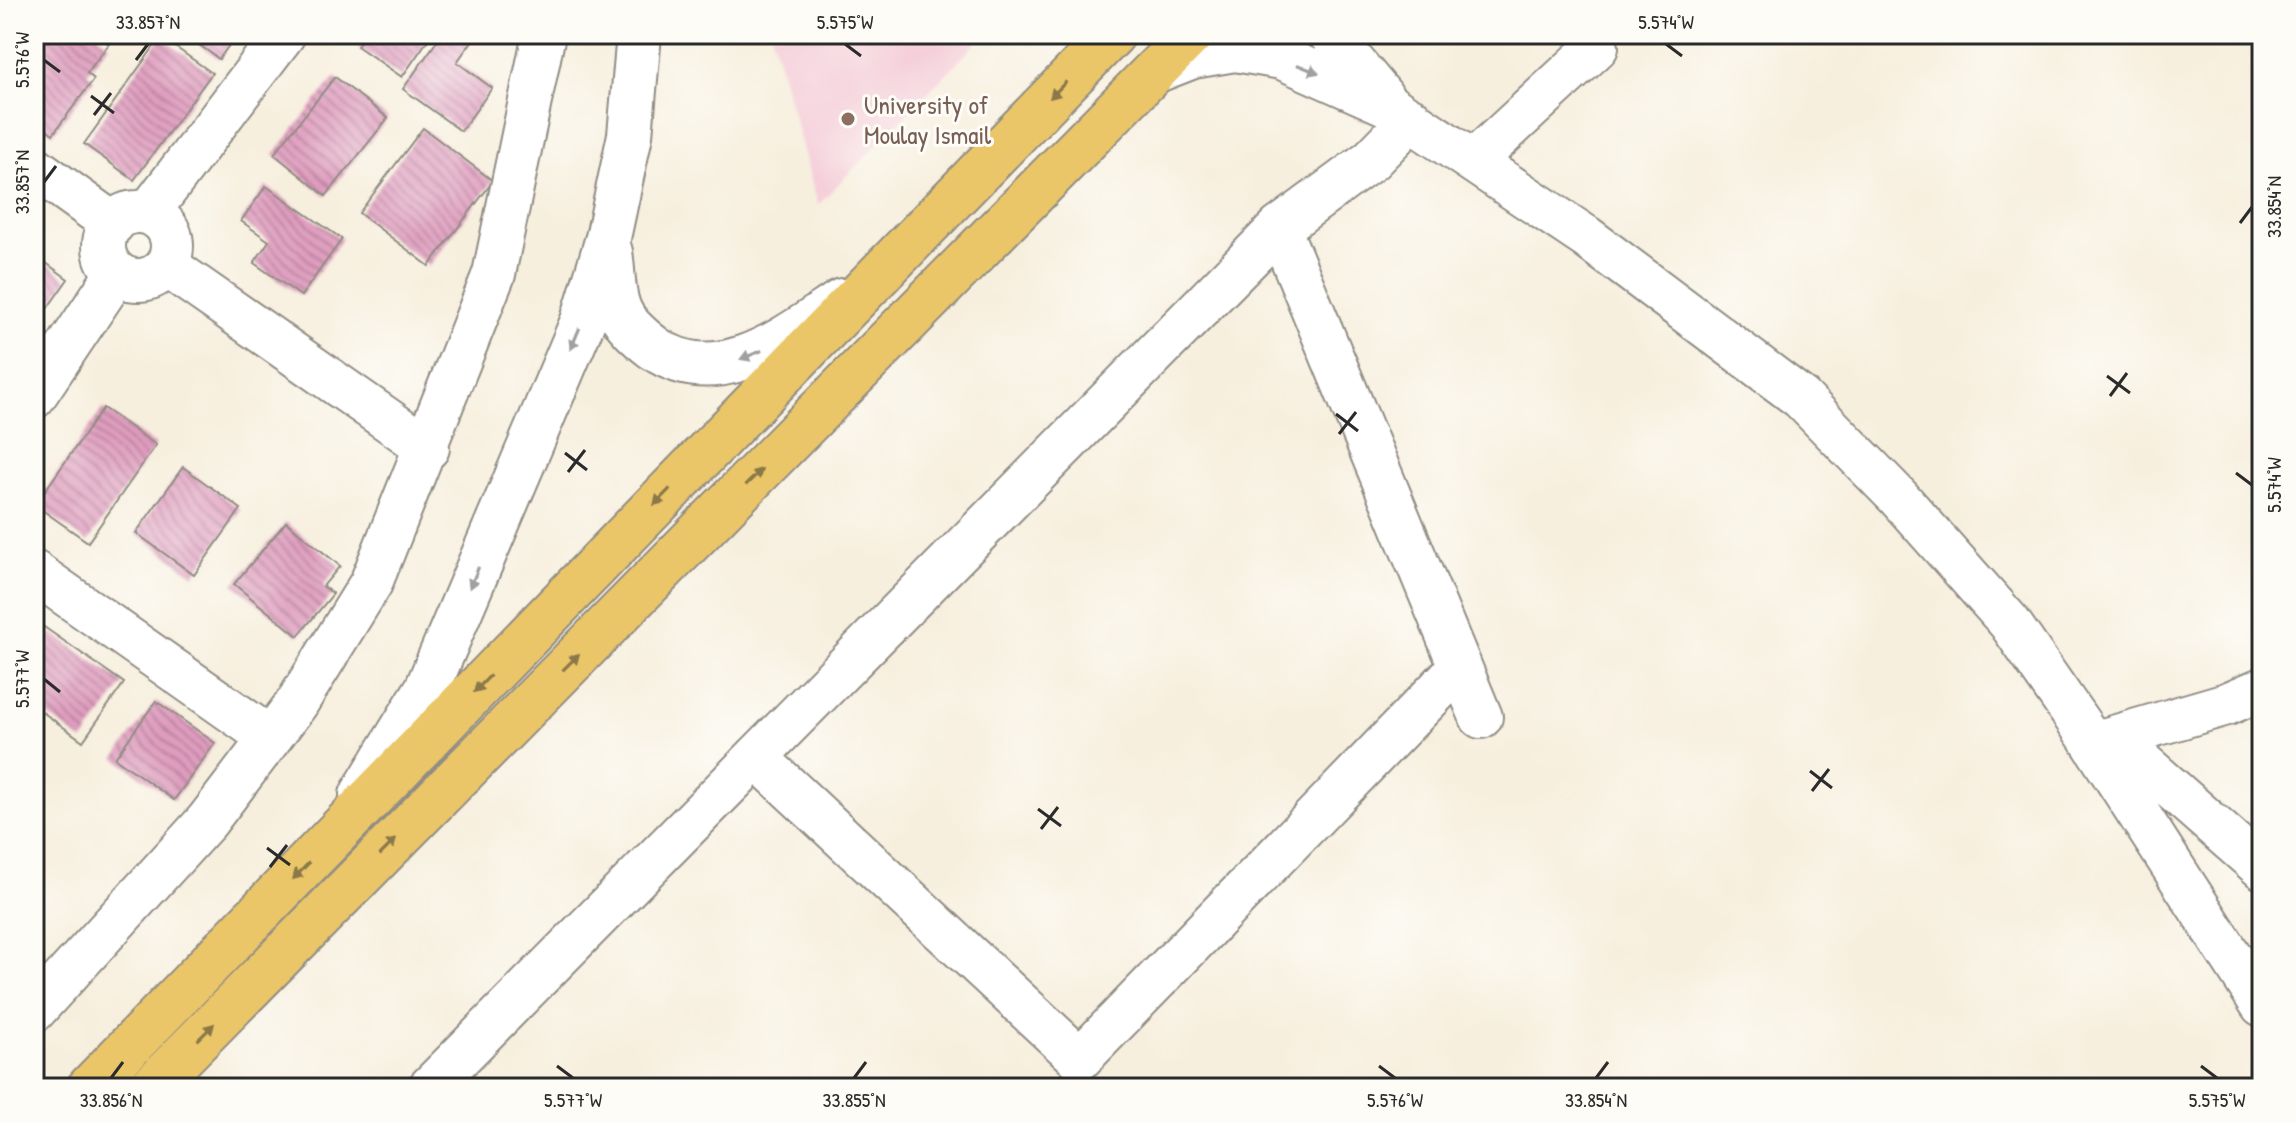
<svg xmlns="http://www.w3.org/2000/svg" width="2296" height="1122" viewBox="0 0 2296 1122" font-family="'Patrick Hand',sans-serif">
<style>
.built{fill:#f5cfda}
.building{fill:url(#building-back-hatch)}
.lines{fill:none;stroke-linecap:round;stroke-linejoin:round}
.minor-casing{stroke:#918d84;stroke-width:46}
.tertiary-casing{stroke:#918d84;stroke-width:48}
.trunk-casing{stroke:#918d84;stroke-width:48}
.minor{stroke:#fff;stroke-width:42}
.tertiary{stroke:#fff;stroke-width:44}
.trunk{stroke:#ebc669;stroke-width:44}
.oneway{fill:#a0a0a0}
.oneway2{fill:#8b784a}
.ticks{fill:none;stroke:#2b2b2b;stroke-width:3}
.education-dot{fill:#8d6e63;stroke:#fdfcf7;stroke-width:3}
.labels{text-anchor:middle;dominant-baseline:central;stroke-width:6;stroke-linejoin:round;paint-order:stroke}
.education-label{font-size:26px;fill:#785e54;stroke:#fdfcf7;text-anchor:start}
.neatline{fill:none;stroke:#2b2b2b;stroke-width:3}
.ticks-label{font-size:20px;text-anchor:middle;fill:#2b2b2b}
</style>
<defs>
<pattern id="building-back-hatch" width="6" height="6" patternUnits="userSpaceOnUse" patternTransform="scale(2)"><rect width="6" height="6" fill="#df9cbe"/><path d="M-1 5l2 2M0 0l6 6M5-1l2 2" fill="none" stroke="#b57f9b"/></pattern>
</defs>
<rect width="100%" height="100%" fill="#fdfcf7"/>
<filter id="ink" filterUnits="userSpaceOnUse"><feTurbulence type="fractalNoise" baseFrequency=".0125" numOctaves="2"/><feDisplacementMap in="SourceGraphic" scale="16" xChannelSelector="R" yChannelSelector="G"/><feConvolveMatrix kernelMatrix="1 2 1 2 8 2 1 2 1" color-interpolation-filters="sRGB"/></filter>
<filter id="wash" filterUnits="userSpaceOnUse"><feTurbulence type="fractalNoise" baseFrequency=".006" numOctaves="4" result="noise"/><feDisplacementMap in="SourceGraphic" scale="32" xChannelSelector="R" yChannelSelector="G"/><feGaussianBlur stdDeviation="1.8" result="paint"/><feColorMatrix in="noise" values="0 0 0 0 0 0 0 0 0 0 0 0 0 0 0 0 0 1.4 0 .05"/><feComposite in="paint" operator="in"/></filter>
<g filter="url(#wash)">
<rect width="100%" height="100%" fill="#f7efde"/>
<path class="built" d="M 771,34 L 985,34 L 818,205 Z"/>
<g id="blocks">
<path class="building" d="M 40,34 L 96,34 L 109,44 L 87,73 L 94,79 L 53,134 L 34,119 L 34,42 Z
M 184,34 L 237,34 L 219,59 Z
M 365,34 L 432,34 L 402,77 L 357,46 Z
M 442,34 L 462,34 L 472,41 L 457,62 L 492,88 L 461,131 L 403,89 Z
M 161,37 L 212,73 L 134,180 L 84,144 Z
M 335,77 L 388,118 L 326,196 L 274,154 Z
M 423,128 L 493,181 L 429,266 L 359,213 Z
M 266,186 L 342,239 L 301,296 L 254,263 L 269,241 L 241,221 Z
M 34,254 L 68,279 L 34,327 Z
M 103,408 L 156,445 L 88,542 L 35,505 Z
M 183,467 L 241,509 L 194,575 L 136,533 Z
M 286,522 L 340,566 L 323,586 L 333,594 L 298,636 L 234,584 Z
M 34,620 L 124,683 L 83,741 L 34,706 Z
M 156,701 L 215,743 L 174,800 L 115,758 Z"/>
</g>
</g>
<g filter="url(#ink)">
<use href="#blocks" fill-opacity="0" stroke="#918d84" stroke-width="2"/>
<g class="lines">
<g class="minor-casing">
<path id="minor" d="M 1330,34 L 1382,96
M 1152,73 L 1193,57 L 1235,50 L 1282,58 L 1390,106 L 1586,237 L 1801,398 L 1899,498 L 2009,622 L 2093,743 L 2262,1005
M 1475,160 L 1597,47
M 34,167 L 113,224
M104 246a34 34 0 1 1 68 0a34 34 0 1 1-68 0Z
M 148,213 L 284,34
M 1279,228 L 1481,717
M 166,265 L 428,448
M 34,397 L 117,273
M 34,572 L 270,738
M 2113,737 L 2262,868
M 2093,743 L 2227,704 L 2262,689
M 756,757 L 1080,1059 L 1460,667
M 34,1011 L 207,821 L 297,703 L 371,583 L 494,274 L 544,34
M 429,1088 L 1279,228 L 1371,160 L 1411,119"/>
</g>
<g class="tertiary-casing">
<path id="tertiary" d="M 610,252 C 613,270 612,291 618,307 C 623,323 641,338 654,348 C 719,393 788,336 842,301
M 362,795 L 427,689 L 583,321 L 608,238 L 630,135 L 639,34"/>
</g>
<g class="trunk-casing">
<path id="trunk" d="M 89,1088 L 1113,34
M 151,1088 L 1191,34"/>
</g>
<use href="#minor" class="minor"/>
<use href="#tertiary" class="tertiary"/>
<use href="#trunk" class="trunk"/>
</g>
<defs><path id="oneway-solid" d="M-6-.8H1V-3.2L6.5 0L1 3.2V.8H-6Z" transform="scale(2)"/></defs>
<g class="oneway">
<use href="#oneway-solid" transform="translate(1308 69) rotate(22)"/>
<use href="#oneway-solid" transform="translate(575 339) rotate(113)"/>
<use href="#oneway-solid" transform="translate(751 355) rotate(158)"/>
<use href="#oneway-solid" transform="translate(474 578) rotate(113)"/>
</g>
<g class="oneway2">
<use href="#oneway-solid" transform="translate(1058 90) rotate(134)"/>
<use href="#oneway-solid" transform="translate(754 477) rotate(-45)"/>
<use href="#oneway-solid" transform="translate(662 497) rotate(134)"/>
<use href="#oneway-solid" transform="translate(571 662) rotate(-45)"/>
<use href="#oneway-solid" transform="translate(482 684) rotate(134)"/>
<use href="#oneway-solid" transform="translate(388 847) rotate(-45)"/>
<use href="#oneway-solid" transform="translate(301 871) rotate(134)"/>
<use href="#oneway-solid" transform="translate(206 1032) rotate(-45)"/>
</g>
</g>
<path class="ticks" d="M 845,44 L 861,56M 1666,44 L 1682,56M 44,60 L 60,72M 136,60 L 148,44M 91,96 L 114,113M 94,115 L 111,93M 44,182 L 56,166M 2240,223 L 2252,207M 2107,376 L 2130,393M 2110,396 L 2127,373M 1336,414 L 1358,431M 1339,434 L 1356,412M 565,453 L 587,470M 568,472 L 585,450M 2236,473 L 2252,485M 44,679 L 60,692M 1810,771 L 1832,788M 1812,791 L 1829,769M 1038,809 L 1061,826M 1041,829 L 1058,807M 267,848 L 290,865M 270,867 L 287,845M 557,1066 L 573,1078M 1379,1066 L 1395,1078M 2201,1066 L 2217,1078M 111,1078 L 123,1062M 854,1078 L 866,1062M 1596,1078 L 1608,1062"/>
<circle class="education-dot" cx="848" cy="119" r="8"/>
<g class="labels">
<g class="education-label">
<text x="864" y="104">University of<tspan x="864" dy="30">Moulay Ismail</tspan></text>
</g>
</g>
<rect width="2296" height="1122" fill="none" stroke="#fdfcf7" stroke-width="88"/>
<rect x="44" y="44" width="2208" height="1034" class="neatline"/>
<g class="ticks-label">
<text x="148" y="29">33.857°N</text>
<text x="845" y="29">5.575°W</text>
<text x="1666" y="29">5.574°W</text>
<text transform="translate(22 60) rotate(-90)" y="7">5.576°W</text>
<text transform="translate(22 182) rotate(-90)" y="7">33.857°N</text>
<text transform="translate(2274 207) rotate(-90)" y="7">33.854°N</text>
<text transform="translate(2274 485) rotate(-90)" y="7">5.574°W</text>
<text transform="translate(22 679) rotate(-90)" y="7">5.577°W</text>
<text x="111" y="1107">33.856°N</text>
<text x="573" y="1107">5.577°W</text>
<text x="854" y="1107">33.855°N</text>
<text x="1395" y="1107">5.576°W</text>
<text x="1596" y="1107">33.854°N</text>
<text x="2217" y="1107">5.575°W</text>
</g>
</svg>
